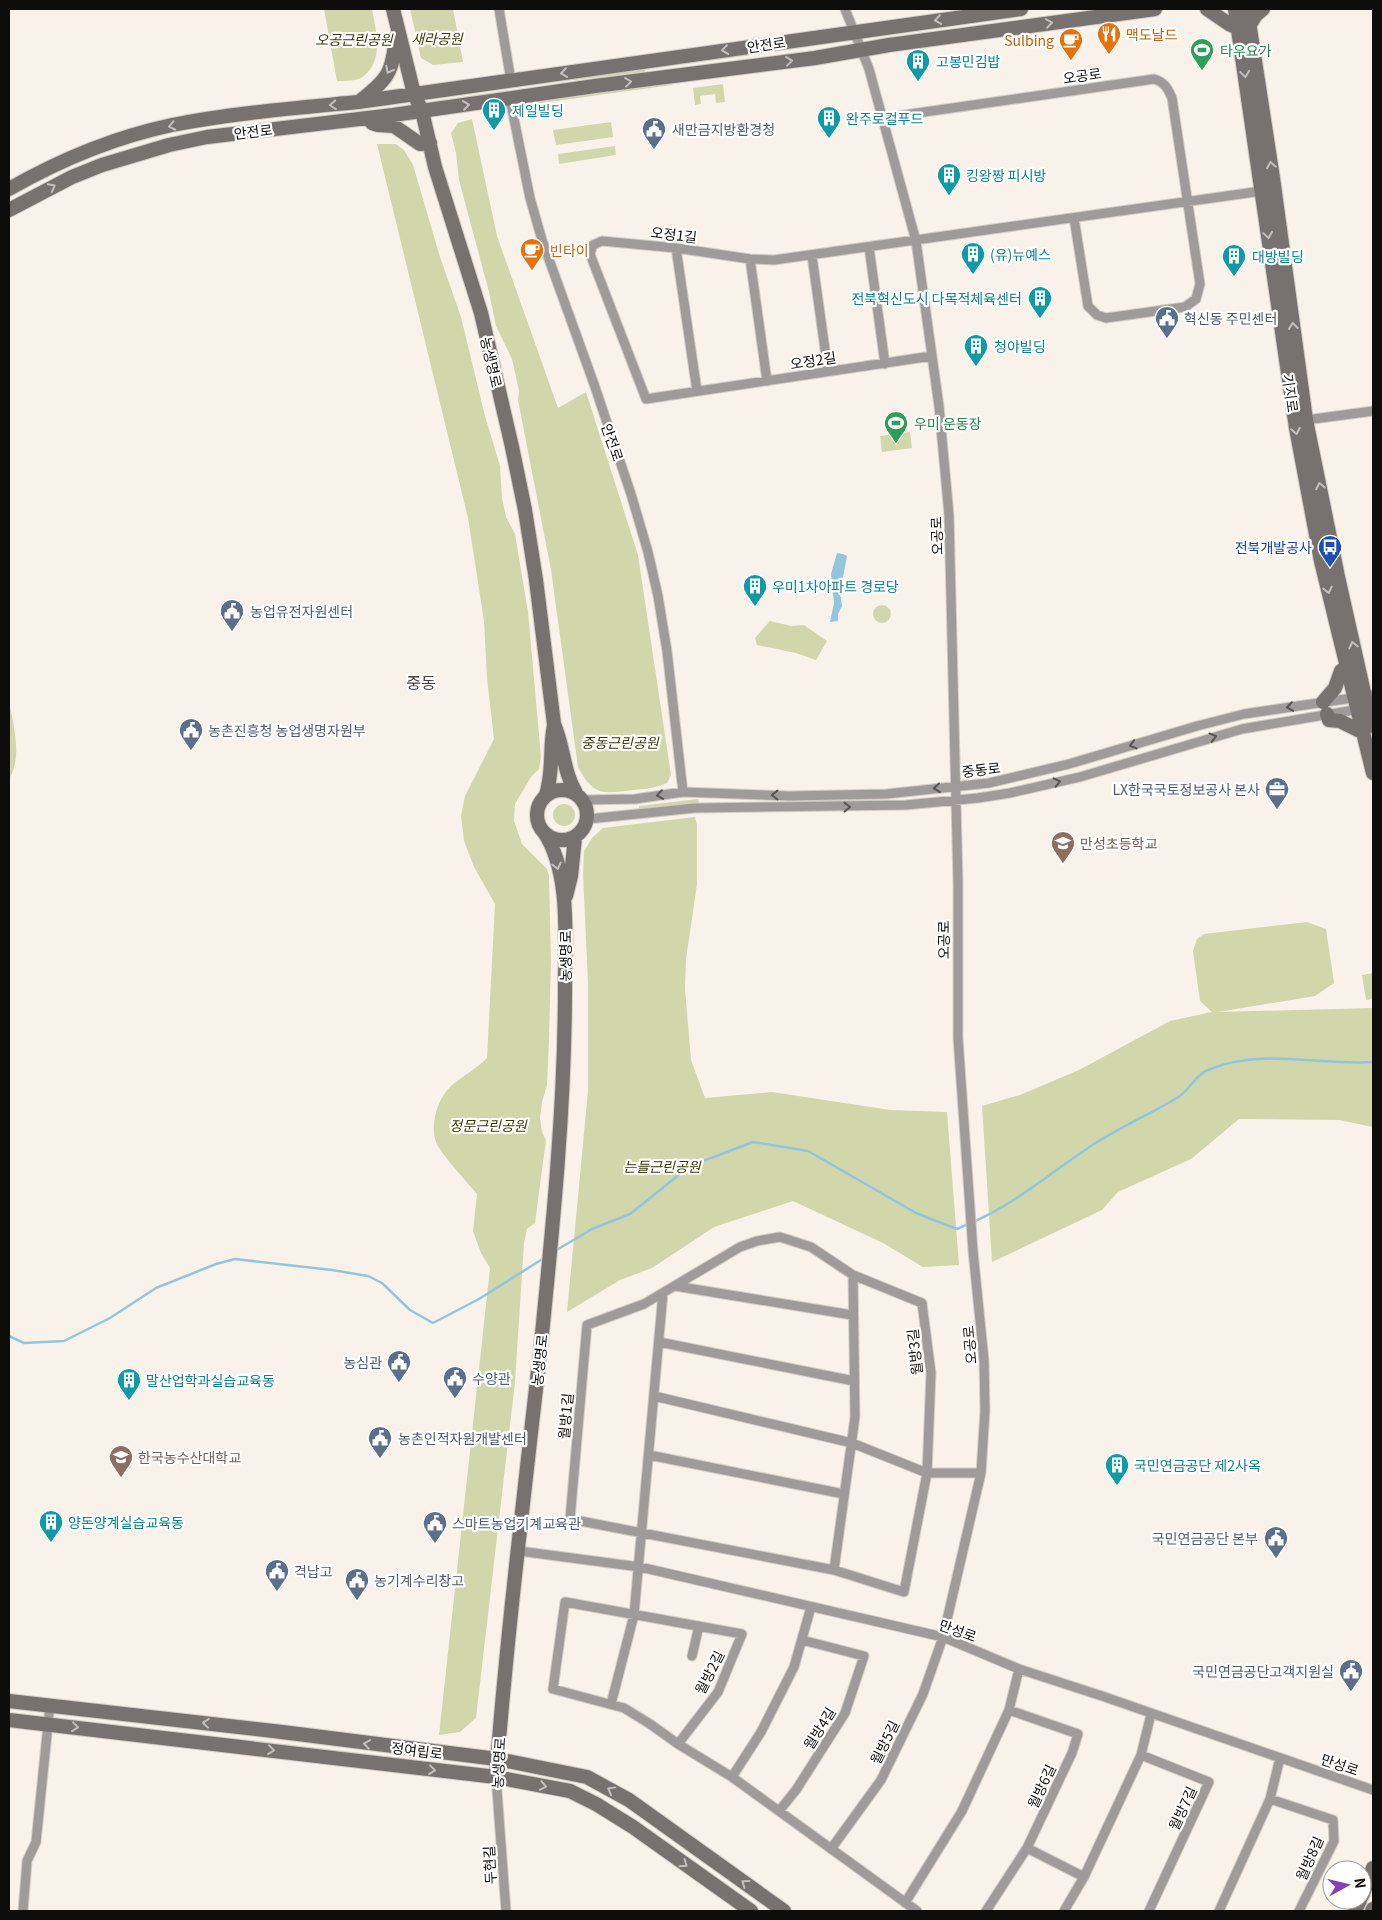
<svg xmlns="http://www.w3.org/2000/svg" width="1382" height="1920" viewBox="0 0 1382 1920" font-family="Georgia,'Noto Sans KR',serif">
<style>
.green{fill:#d1d7ab}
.water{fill:#93c6de}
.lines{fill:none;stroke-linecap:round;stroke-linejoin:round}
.stream{stroke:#93c6de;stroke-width:2.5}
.street-casing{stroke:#d3cdc7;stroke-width:11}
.secondary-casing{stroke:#d3cdc7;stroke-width:16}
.street{stroke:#9f9b9a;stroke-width:9}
.secondary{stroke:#777170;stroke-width:14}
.oneway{stroke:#c2bfbf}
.oneway2{stroke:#575452}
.labels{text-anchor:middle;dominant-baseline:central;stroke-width:4.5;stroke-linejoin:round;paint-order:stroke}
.food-label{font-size:14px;fill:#c56008;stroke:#fff;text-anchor:start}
.park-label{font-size:14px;font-style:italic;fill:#373b02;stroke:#fff}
.street-label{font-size:14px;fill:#0f0d0b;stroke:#fff}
.leisure-label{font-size:14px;fill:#27864d;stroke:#fff;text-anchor:start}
.culture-label{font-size:14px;fill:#0d838f;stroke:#fff;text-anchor:start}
.service-label{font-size:14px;fill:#4e5e75;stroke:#fff;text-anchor:start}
.transit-label{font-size:14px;fill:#164399;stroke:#fff;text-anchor:end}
.education-label{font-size:14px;fill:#785e54;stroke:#fff;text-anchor:start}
.quarter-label{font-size:16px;fill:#47423d;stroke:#fff}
</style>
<rect width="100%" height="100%" fill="#f8f2eb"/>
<path class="green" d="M 324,9 L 372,9 C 376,32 385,62 361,78 C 355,81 344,81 337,81 Z
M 410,9 L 453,9 L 463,62 L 433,65 L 421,58 Z
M 645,69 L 645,72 L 573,80 L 574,77 Z
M 672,84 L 672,85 L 534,104 L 534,102 Z
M 723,84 L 725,102 L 716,103 L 715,94 L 700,96 L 701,104 L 695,105 L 693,88 Z
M 472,119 L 497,236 L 558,408 L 586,392 L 638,555 L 671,775 L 667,783 C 656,788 645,789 633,790 C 603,794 593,796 578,767 L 551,570 L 518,400 L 519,391 L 512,359 L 496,326 L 489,292 L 459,180 L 456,153 L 451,133 L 458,123 Z
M 611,122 L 613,137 L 556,145 L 553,130 Z
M 377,144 L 396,144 L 404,150 L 413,165 L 440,257 L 461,317 L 485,416 L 500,466 L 502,498 L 506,517 L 515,534 L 528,612 L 541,757 L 539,769 L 531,777 L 515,804 L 514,821 L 522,844 L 547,869 L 549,876 L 551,962 L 549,1039 L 547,1085 L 542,1102 L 540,1118 L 542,1132 L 546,1140 L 535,1223 L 527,1229 L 524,1243 L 515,1382 L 476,1718 L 460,1732 L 439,1735 L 490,1268 L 481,1253 L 473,1231 L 477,1194 C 468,1183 439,1152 436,1142 C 430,1124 437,1100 450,1087 C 461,1077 476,1069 487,1058 L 495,904 L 474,867 L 464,841 L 461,816 L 465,796 L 494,739 L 487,678 L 484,621 L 468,518 Z
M 615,146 L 616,155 L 559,164 L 558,154 Z
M 910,432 L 912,448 L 882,452 L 880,436 Z
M873 614a9 9 0 1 1 18 0a9 9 0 1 1-18 0Z
M 770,621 L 791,626 L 804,625 L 827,641 L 816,660 L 796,653 L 757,645 L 755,638 Z
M 9,701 C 13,724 23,757 9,779 Z
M 698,799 L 699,803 L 639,810 L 639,806 Z
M553 815a11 11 0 1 1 22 0a11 11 0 1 1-22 0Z
M 695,817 L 697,825 L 697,884 L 686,959 L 685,989 L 691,1060 L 705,1098 L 772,1092 L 890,1110 L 947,1112 L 959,1265 L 923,1267 L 883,1243 L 793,1201 L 714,1227 L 652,1268 L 620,1280 L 567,1312 L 588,1091 L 588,983 L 583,874 L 584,851 L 592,838 L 603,828 Z
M 1307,922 L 1326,929 L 1334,983 L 1315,996 L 1218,1012 L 1373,1008 L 1373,1127 L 1339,1120 L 1239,1119 L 1191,1159 L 1118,1192 L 1102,1210 L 992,1262 L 982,1106 L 1020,1095 L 1079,1070 L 1170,1021 L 1212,1012 L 1200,1001 L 1193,951 L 1197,939 L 1204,934 Z
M 1373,973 L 1373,999 L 1366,1000 L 1362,975 Z"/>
<path class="water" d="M 837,553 L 843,554 L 847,556 L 840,593 L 842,606 L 838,614 L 838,621 L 830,622 L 834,603 L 831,574 Z"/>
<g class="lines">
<path class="stream" d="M 973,1222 C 1017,1203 1054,1170 1094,1144 C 1121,1127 1150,1114 1177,1098 C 1189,1091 1196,1074 1208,1070 C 1262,1047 1318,1066 1373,1062
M 555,1251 L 592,1229 L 630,1214 L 690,1166 L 753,1142 L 808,1151 L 916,1213 L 957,1229 L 968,1224
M 9,1336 L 24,1343 L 64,1341 L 110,1318 L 156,1288 L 216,1264 L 235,1259 L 332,1270 L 368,1276 L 382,1283 L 410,1310 L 433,1323 L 479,1299 L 544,1258"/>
<g class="street-casing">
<path id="street" d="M 499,9 L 511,81
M 510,99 L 530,198 L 542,240 L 594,384 L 631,494 L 648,552 L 658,596 L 667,651 L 683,792
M 883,118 L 1154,79 C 1165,82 1168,89 1172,98 L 1200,284 L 1196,299 L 1185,307 L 1106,318 L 1097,315 L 1088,306 L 1074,218
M 869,247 L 885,364
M 676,248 L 697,391
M 812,256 L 828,371
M 750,259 L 767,381
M 932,356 L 646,399 L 590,254 L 593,245 L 602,241 L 676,248 L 750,259 L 774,260 L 1262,191 L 1266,192
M 1306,420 L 1373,411
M 583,800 L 635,799 L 683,792 L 789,796 L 886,794 L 989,783 L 1069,764 L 1197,726 L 1244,714 L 1373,695
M 588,819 L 695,808 L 906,805 L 978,798 L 1010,793 L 1080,777 L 1242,729 L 1360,709
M 780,1237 L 811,1247 L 853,1275 L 922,1303 L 931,1373 L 927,1473 L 904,1592 L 834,1570 L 570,1519 L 587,1325 L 644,1304 L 740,1247 L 757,1241 Z
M 675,1286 L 852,1315
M 659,1342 L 854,1381
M 654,1396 L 852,1443 L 927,1473 L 981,1473
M 649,1455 L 844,1494
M 519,1551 L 640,1567 L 943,1637 L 1019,1669 L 1102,1696 L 1373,1790
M 834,1570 L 855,1417 L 853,1275
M 692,1656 L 699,1626
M 611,1704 L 634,1615 L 663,1293
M 678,1744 L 718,1692 L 742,1634 L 565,1602 L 553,1689 L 624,1708 L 650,1724 L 678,1744 L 732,1777 L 917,1911
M 1141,1755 L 1209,1782 L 1149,1911
M 496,1777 L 506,1911
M 732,1777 L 761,1732 L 794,1667 L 811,1607
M 1270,1799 L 1333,1820 L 1334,1841 L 1299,1911
M 779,1811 L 796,1790 L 845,1713 L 864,1656 L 802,1640
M 1027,1848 L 1084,1877
M 831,1849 L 881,1780 L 923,1694 L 943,1637 L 981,1473 L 985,1411 L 984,1360 L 973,1251 L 958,1038 L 958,883 L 949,515 L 939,406 L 916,241 L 869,69 L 845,9
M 905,1903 L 962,1811 L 1009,1710 L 1019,1669
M 23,1911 L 27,1861 L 36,1842 L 50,1705
M 986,1911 L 1027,1848 L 1072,1753 L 1078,1734 L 1009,1710
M 1064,1911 L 1084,1877 L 1141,1755 L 1151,1714
M 1219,1911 L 1270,1799 L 1280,1758"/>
</g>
<g class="secondary-casing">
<path id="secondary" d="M 393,9 L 414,94 L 422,111 L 435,167 L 481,313 L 512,447 L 525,510 L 536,580 L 554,724 C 564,747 563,771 576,793
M 1207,9 L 1229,24 L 1238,28
M 1235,9 L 1296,428 L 1321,561 L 1373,773
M 1247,9 L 1273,178 L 1306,420 L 1338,577 L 1365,697 L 1373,726
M 1249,26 L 1256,15 L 1263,9
M 359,102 C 388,78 392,75 396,37
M 372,123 L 378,125 L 394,126 L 420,144 L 430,143
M 9,189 C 60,160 115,137 172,125 C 233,113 296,108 358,102 L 1021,9
M 9,210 L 72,177 L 102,165 L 169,145 L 207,137 L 393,115 L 595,86 L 815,58 L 889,45 L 1155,9
M 1323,702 L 1335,688 L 1341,671 L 1346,667
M 1327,714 L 1329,720 L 1340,721 L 1362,732
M537 815a25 25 0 1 1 50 0a25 25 0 1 1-50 0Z
M 546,795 C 554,769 549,751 554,725
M 566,896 L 571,876 L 575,837
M 9,1701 L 282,1732 L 497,1759 L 587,1777 L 629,1800 L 784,1911
M 9,1720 L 496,1777 L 570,1791 L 596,1804 L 633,1827 L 751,1911
M 496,1777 C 507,1633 525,1488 541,1344 C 553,1225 565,1106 565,986 C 565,939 571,873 544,832
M 1362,1896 L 1373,1868
M 1355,1911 L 1360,1900
M 1372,1911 L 1373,1909"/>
</g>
<use href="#street" class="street"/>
<use href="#secondary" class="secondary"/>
</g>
<defs><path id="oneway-chevron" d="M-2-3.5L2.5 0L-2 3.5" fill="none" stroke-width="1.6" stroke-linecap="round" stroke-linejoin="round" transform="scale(1.25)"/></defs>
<g class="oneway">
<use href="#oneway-chevron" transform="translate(938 20) rotate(172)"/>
<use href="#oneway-chevron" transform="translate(1049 23) rotate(-8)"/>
<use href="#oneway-chevron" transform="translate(725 50) rotate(172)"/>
<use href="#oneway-chevron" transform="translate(789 61) rotate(-7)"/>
<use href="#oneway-chevron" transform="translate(389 70) rotate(118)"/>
<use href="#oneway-chevron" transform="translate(564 73) rotate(172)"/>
<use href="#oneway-chevron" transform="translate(1245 74) rotate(82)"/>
<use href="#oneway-chevron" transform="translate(628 82) rotate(-7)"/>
<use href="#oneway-chevron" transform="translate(333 105) rotate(175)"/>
<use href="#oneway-chevron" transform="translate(466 105) rotate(-8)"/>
<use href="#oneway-chevron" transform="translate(172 126) rotate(168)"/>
<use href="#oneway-chevron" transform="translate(1271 165) rotate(-99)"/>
<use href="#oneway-chevron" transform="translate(52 187) rotate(-27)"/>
<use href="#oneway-chevron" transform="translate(1268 235) rotate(82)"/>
<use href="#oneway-chevron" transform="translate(1293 326) rotate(-97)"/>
<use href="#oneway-chevron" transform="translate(1296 431) rotate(80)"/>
<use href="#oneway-chevron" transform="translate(1320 486) rotate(-101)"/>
<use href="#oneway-chevron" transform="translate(1328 590) rotate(77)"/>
<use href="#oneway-chevron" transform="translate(1353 645) rotate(-103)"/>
<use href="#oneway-chevron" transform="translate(557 866) rotate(77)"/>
<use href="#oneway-chevron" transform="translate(206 1723) rotate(-174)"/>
<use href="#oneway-chevron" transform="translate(75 1727) rotate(7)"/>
<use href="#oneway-chevron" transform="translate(367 1744) rotate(-172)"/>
<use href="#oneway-chevron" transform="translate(271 1750) rotate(7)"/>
<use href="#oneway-chevron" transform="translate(432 1770) rotate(7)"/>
<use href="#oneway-chevron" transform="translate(543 1786) rotate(11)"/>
<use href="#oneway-chevron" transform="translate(611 1790) rotate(-151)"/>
<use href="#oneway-chevron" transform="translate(684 1864) rotate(35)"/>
<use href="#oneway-chevron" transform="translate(745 1883) rotate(-144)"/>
</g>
<g class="oneway2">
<use href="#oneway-chevron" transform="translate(1290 707) rotate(171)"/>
<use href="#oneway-chevron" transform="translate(1213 737) rotate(-15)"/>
<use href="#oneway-chevron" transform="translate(1133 745) rotate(163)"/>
<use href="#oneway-chevron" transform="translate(1057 782) rotate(-13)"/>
<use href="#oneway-chevron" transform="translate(937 788) rotate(174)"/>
<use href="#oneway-chevron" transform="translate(660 795) rotate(172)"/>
<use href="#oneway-chevron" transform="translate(775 795) rotate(-179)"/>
<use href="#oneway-chevron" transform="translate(847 807) rotate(-1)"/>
</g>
<defs>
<g id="restaurant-pin" transform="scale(1.25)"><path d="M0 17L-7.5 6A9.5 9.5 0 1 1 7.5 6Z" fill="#e8710a" stroke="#fff"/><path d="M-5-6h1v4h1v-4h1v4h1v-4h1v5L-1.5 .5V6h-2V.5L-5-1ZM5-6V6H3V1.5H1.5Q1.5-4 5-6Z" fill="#fff"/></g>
<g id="cafe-pin" transform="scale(1.25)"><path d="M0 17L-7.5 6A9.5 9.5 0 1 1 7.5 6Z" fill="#e8710a" stroke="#fff"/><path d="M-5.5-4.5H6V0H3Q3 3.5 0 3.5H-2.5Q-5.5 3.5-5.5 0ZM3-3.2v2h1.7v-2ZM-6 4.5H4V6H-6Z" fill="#fff"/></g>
<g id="stadium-pin" transform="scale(1.25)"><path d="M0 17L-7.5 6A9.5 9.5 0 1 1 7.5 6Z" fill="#2e9e5b" stroke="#fff"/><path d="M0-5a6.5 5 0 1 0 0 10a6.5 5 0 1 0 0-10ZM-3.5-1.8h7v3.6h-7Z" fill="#fff"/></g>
<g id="building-pin" transform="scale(1.25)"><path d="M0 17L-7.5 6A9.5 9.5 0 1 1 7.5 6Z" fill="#0f9aa8" stroke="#fff"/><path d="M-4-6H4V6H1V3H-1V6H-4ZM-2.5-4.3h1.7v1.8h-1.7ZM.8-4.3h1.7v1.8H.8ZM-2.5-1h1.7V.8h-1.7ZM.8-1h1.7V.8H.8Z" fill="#fff"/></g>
<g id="civic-pin" transform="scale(1.25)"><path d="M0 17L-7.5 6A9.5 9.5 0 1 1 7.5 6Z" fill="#5c6f8a" stroke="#fff"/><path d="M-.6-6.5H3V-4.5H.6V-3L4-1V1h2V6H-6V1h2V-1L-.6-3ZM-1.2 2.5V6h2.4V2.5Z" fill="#fff"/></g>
<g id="bus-pin" transform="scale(1.25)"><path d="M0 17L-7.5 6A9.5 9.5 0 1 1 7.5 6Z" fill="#1a4fb4" stroke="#fff"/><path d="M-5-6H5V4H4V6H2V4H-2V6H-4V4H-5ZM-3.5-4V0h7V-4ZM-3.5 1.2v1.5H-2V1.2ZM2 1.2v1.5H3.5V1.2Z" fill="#fff"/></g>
<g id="office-pin" transform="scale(1.25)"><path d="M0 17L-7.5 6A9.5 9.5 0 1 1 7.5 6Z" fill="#5c6f8a" stroke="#fff"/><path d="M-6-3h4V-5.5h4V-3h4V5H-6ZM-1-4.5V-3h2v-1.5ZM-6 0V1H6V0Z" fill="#fff"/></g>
<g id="school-pin" transform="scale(1.25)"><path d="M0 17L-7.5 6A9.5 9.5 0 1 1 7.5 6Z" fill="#8d6e63" stroke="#fff"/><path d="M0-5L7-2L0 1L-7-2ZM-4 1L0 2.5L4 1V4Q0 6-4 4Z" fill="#fff"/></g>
<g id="university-pin" transform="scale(1.25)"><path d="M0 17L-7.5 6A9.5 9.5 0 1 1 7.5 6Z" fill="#8d6e63" stroke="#fff"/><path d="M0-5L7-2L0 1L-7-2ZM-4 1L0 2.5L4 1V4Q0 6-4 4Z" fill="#fff"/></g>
</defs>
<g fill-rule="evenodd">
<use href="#restaurant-pin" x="1109" y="34"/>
<use href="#cafe-pin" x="1071" y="40"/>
<use href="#stadium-pin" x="1202" y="50"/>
<use href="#building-pin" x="918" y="61"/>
<use href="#building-pin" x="494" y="110"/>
<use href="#building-pin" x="829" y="118"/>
<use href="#civic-pin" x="654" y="129"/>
<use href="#building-pin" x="949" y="175"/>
<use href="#cafe-pin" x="532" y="250"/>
<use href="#building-pin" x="973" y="254"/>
<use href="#building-pin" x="1234" y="256"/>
<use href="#building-pin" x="1040" y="298"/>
<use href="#civic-pin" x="1167" y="318"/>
<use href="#building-pin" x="976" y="346"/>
<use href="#stadium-pin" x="896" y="423"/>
<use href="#bus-pin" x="1330" y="547"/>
<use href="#building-pin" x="755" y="586"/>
<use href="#civic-pin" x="232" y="611"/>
<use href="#civic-pin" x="191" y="730"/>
<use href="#office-pin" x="1277" y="789"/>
<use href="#school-pin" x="1063" y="843"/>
<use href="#civic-pin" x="399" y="1362"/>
<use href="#civic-pin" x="455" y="1378"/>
<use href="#building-pin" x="129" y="1380"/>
<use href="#civic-pin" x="380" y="1438"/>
<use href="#university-pin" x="121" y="1457"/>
<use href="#building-pin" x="1117" y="1465"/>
<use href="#building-pin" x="51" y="1522"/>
<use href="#civic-pin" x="435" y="1523"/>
<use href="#civic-pin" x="1276" y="1538"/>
<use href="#civic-pin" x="277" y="1571"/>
<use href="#civic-pin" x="357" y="1580"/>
<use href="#civic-pin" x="1351" y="1671"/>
</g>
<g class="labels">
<g class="food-label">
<text x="1126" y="34">맥도날드</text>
<text x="1054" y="40" text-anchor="end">Sulbing</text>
<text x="550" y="250">빈타이</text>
</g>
<g class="park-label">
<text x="437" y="38">새라공원</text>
<text x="354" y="39">오공근린공원</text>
<text x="620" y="742">중동근린공원</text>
<text x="488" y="1125">정문근린공원</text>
<text x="662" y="1166">는들근린공원</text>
</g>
<g class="street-label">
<text transform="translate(766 44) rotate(-8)">안전로</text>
<text transform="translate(1082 75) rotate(-8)">오공로</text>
<text transform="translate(253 131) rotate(-7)">안전로</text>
<text transform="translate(674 234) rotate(7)">오정1길</text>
<text transform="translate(813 360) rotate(-9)">오정2길</text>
<text transform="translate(492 362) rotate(77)">농생명로</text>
<text transform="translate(1291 393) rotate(82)">기지로</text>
<text transform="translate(613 442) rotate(71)">안전로</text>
<text transform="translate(936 536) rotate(-92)">오공로</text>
<text transform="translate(981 769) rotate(-7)">중동로</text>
<text transform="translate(943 940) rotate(-90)">오공로</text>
<text transform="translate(565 956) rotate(-90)">농생명로</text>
<text transform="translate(969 1345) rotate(-95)">오공로</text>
<text transform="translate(914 1352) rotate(-96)">월방3길</text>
<text transform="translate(539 1360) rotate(-84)">농생명로</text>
<text transform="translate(565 1416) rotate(-85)">월방1길</text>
<text transform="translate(958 1630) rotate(20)">만성로</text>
<text transform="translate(709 1672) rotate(-63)">월방2길</text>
<text transform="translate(819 1728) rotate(-58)">월방4길</text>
<text transform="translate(884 1742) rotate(-64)">월방5길</text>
<text transform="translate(417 1750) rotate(7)">정여립로</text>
<text transform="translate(498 1763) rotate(-87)">농생명로</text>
<text transform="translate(1340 1764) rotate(19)">만성로</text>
<text transform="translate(1041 1786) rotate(-65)">월방6길</text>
<text transform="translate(1182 1808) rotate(-65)">월방7길</text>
<text transform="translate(1309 1858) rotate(-66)">월방8길</text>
<text transform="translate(489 1865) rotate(-93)">두현길</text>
</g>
<g class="leisure-label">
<text x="1220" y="50">타우요가</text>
<text x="914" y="423">우미 운동장</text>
</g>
<g class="culture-label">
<text x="936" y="61">고봉민김밥</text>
<text x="512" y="110">제일빌딩</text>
<text x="846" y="118">완주로컬푸드</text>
<text x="966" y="175">킹왕짱 피시방</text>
<text x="990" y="254">(유)뉴예스</text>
<text x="1252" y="256">대방빌딩</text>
<text x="1022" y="298" text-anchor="end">전북혁신도시 다목적체육센터</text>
<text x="994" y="346">청야빌딩</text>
<text x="772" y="586">우미1차아파트 경로당</text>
<text x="146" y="1380">말산업학과실습교육동</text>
<text x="1134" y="1465">국민연금공단 제2사옥</text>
<text x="68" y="1522">양돈양계실습교육동</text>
</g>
<g class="service-label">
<text x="672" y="129">새만금지방환경청</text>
<text x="1184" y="318">혁신동 주민센터</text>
<text x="250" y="611">농업유전자원센터</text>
<text x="208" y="730">농촌진흥청 농업생명자원부</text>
<text x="1260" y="789" text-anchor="end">LX한국국토정보공사 본사</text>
<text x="382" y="1362" text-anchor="end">농심관</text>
<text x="472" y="1378">수양관</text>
<text x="398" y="1438">농촌인적자원개발센터</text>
<text x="452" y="1523">스마트농업기계교육관</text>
<text x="1258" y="1538" text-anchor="end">국민연금공단 본부</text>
<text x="294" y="1571">격납고</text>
<text x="374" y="1580">농기계수리창고</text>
<text x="1334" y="1671" text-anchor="end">국민연금공단고객지원실</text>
</g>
<g class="transit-label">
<text x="1312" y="547">전북개발공사</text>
</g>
<g class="education-label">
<text x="1080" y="843">만성초등학교</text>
<text x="138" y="1457">한국농수산대학교</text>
</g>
<g class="quarter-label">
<text x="421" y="682">중동</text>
</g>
</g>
<rect width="1382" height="1920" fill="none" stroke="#0f0d0b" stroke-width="20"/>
<g transform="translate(1347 1885) rotate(82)"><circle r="24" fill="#ffffff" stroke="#9f9e9d"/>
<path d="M0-4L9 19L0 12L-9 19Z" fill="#8541b5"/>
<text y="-8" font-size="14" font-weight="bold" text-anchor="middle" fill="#0f0d0b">N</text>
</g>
</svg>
